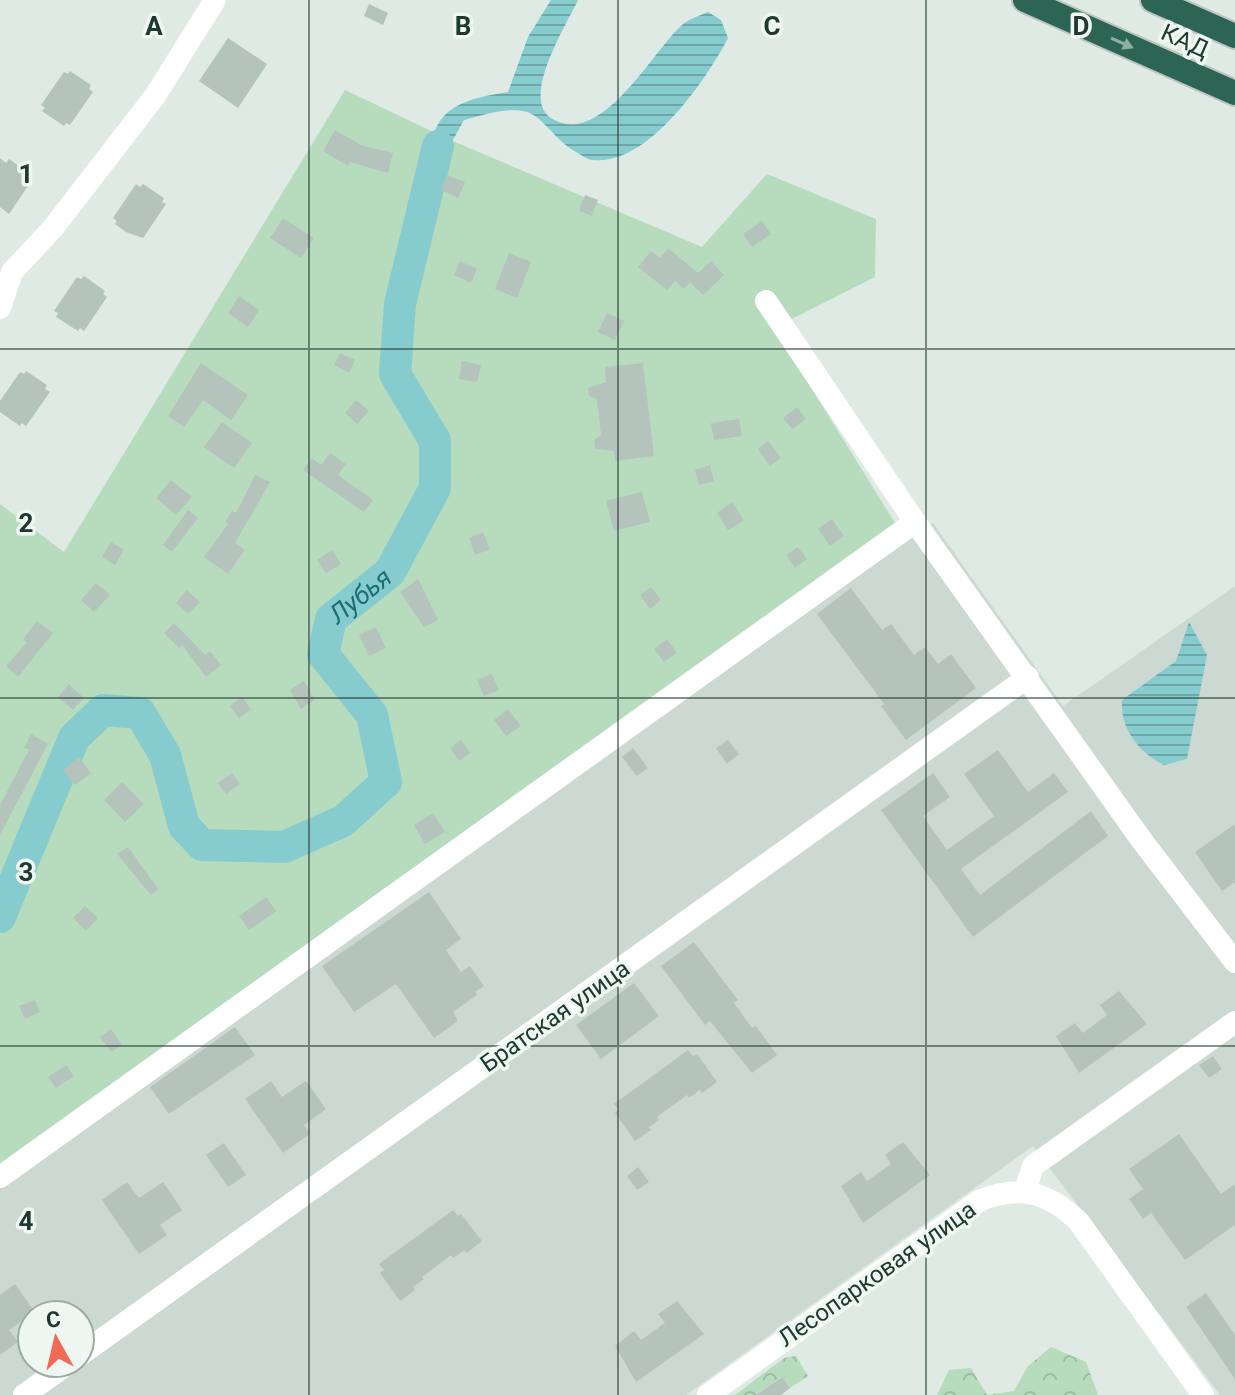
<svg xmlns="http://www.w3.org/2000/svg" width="1235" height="1395" viewBox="0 0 1235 1395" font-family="Roboto,sans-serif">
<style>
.built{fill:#ccd9d2;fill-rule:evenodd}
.forest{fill:url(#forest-crowns)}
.garden{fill:#b7dbbd}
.water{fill:url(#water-rules)}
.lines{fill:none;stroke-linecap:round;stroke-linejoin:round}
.river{stroke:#86cccf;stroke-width:32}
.building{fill:#b4c4bc}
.highway-casing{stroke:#bcc4c1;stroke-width:28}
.minor{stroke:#fff;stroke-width:22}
.highway{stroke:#2c6553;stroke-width:24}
.oneway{fill:#8daea2}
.grid{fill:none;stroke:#203930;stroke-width:2;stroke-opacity:0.55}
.labels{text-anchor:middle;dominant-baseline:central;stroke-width:7;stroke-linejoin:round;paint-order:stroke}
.street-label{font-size:24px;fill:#203930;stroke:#eef7f2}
.water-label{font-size:26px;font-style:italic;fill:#1b6f74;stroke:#eef7f2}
.grid-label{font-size:26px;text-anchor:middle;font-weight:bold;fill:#203930;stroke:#eef7f2;stroke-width:7;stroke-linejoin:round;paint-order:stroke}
</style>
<defs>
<pattern id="forest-crowns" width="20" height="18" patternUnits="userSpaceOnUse" patternTransform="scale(2)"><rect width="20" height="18" fill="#b7dbbd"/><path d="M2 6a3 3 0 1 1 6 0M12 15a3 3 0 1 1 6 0" fill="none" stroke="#9dbda3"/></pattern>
<pattern id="water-rules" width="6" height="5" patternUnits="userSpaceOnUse" patternTransform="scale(2)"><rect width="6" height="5" fill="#86cccf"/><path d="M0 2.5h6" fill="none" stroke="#6da7a8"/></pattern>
</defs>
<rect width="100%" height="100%" fill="#deeae3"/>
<path class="built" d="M 933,523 L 1063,706 L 1235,586 L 1235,1395 L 1220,1395 L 1033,1146 L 686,1395 L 0,1395 L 0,1184 ZM 32,1315 L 80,1315 L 80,1363 L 32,1363 Z"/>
<path class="forest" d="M 1051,1347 L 1086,1362 L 1098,1395 L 937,1395 L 949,1370 L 971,1368 L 987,1395 L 1014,1391 L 1028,1366 Z
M 796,1356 L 808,1376 L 790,1388 L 781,1377 L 756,1395 L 735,1395 L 784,1358 Z"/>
<path class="garden" d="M 345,90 L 448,139 L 702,247 L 767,174 L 876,219 L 875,277 L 774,328 L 895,523 L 0,1170 L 0,504 L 64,552 Z"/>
<path class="water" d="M 551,0 L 578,0 C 567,24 520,98 551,118 C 600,150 652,52 681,26 C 688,19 699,16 708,12 L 721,20 L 728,38 C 706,80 648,166 593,160 C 588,160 581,155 576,152 C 559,143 551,128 535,116 C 517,103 484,115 464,120 L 449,147 L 437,189 L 421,187 C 434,119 436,103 508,92 L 528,37 Z
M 1189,622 L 1207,655 L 1187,759 L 1164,765 C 1139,752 1120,729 1122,700 L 1176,661 Z"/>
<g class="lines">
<path class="river" id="s1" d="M 0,917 L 74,738 L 103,710 L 140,713 L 165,755 L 184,826 L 202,845 L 284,847 L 343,821 L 386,782 L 372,715 L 323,654 L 331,619 L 390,572 L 435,488 L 435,441 L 395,374 L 400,304 L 438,146"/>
</g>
<path class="building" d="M 369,4 L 388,13 L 383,25 L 364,16 Z
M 228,38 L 267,64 L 238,108 L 199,81 Z
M 70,71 L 91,85 L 89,89 L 93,92 L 70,125 L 66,123 L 64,126 L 42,111 L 45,108 L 41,105 L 64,72 L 68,74 Z
M 335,130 L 363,146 L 393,153 L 388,173 L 350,162 L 348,166 L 323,151 Z
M 0,158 L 6,163 L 9,159 L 30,174 L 28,177 L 32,180 L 9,214 L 0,207 Z
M 447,175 L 465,182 L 458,198 L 441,190 Z
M 136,184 L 140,187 L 143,184 L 164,198 L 162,202 L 166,204 L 143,238 L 126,232 L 115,224 L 117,221 L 113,218 Z
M 585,195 L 598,200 L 592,216 L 579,211 Z
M 283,218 L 314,238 L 301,258 L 270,238 Z
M 762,221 L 771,234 L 752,247 L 743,234 Z
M 668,248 L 698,273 L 711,261 L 724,275 L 703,295 L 690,282 L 684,289 L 675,281 L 667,290 L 638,267 L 651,251 L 660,258 Z
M 509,253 L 531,262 L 517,298 L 495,289 Z
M 460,261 L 477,269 L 471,283 L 454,275 Z
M 84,276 L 105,291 L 103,294 L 107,297 L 84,331 L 80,328 L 78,331 L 56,317 L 58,313 L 54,311 L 77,277 L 81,279 Z
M 239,296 L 259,310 L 248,327 L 228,313 Z
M 607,313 L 624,321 L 615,340 L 598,332 Z
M 340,353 L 355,360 L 349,373 L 334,365 Z
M 462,361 L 481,365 L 477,382 L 459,379 Z
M 201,363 L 248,395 L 231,420 L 203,400 L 184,427 L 168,416 Z
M 643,363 L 654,456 L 615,461 L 614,451 L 595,449 L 594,440 L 601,435 L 597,399 L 589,396 L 588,388 L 606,382 L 605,367 Z
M 26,371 L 47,385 L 45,389 L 50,392 L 26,426 L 22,423 L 20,426 L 0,412 L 0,401 L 20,372 L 24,374 Z
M 356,400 L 369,411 L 357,424 L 345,413 Z
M 797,407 L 806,419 L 792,429 L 783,418 Z
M 739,419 L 742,436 L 714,440 L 711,423 Z
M 222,422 L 252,443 L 234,468 L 204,447 Z
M 768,441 L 781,458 L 770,466 L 758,449 Z
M 330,453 L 346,464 L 338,475 L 373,500 L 364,512 L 303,470 L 312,458 L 321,465 Z
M 710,465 L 714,481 L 699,485 L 695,470 Z
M 255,475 L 270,482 L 235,543 L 245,550 L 228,574 L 204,557 L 228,524 L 225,522 L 232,511 L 236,513 Z
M 171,480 L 192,497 L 176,515 L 156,498 Z
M 642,492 L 650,522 L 614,531 L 606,501 Z
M 732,502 L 744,520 L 728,530 L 717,513 Z
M 188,510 L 198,518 L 172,552 L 163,545 Z
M 832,519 L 844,536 L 830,546 L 818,529 Z
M 483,532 L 490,549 L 475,555 L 469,538 Z
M 111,542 L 124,550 L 115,565 L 102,557 Z
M 798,547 L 807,559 L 795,568 L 786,555 Z
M 332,550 L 341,564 L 326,573 L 317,560 Z
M 418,579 L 438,620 L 424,627 L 400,592 Z
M 96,583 L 110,595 L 94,612 L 81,600 Z
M 651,587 L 661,600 L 650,609 L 640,595 Z
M 851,588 L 882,630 L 891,624 L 914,655 L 925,647 L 938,664 L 951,654 L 976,688 L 906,740 L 881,706 L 884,704 L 817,614 Z
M 187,590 L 200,602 L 188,614 L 176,603 Z
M 37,621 L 53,633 L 18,677 L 6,666 L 27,642 L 23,639 Z
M 174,623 L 205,655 L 210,651 L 221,665 L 206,677 L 182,645 L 179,648 L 164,633 Z
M 376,627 L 386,648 L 369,656 L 359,635 Z
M 667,639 L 677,653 L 664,662 L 654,649 Z
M 492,674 L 499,690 L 484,696 L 477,680 Z
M 304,681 L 315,700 L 301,709 L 290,690 Z
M 69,684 L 84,698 L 73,710 L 58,697 Z
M 242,697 L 251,709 L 239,718 L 230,706 Z
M 508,709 L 521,726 L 506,736 L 494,720 Z
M 31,734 L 48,744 L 0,835 L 0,805 L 29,750 L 24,748 Z
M 461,740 L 470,753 L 459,761 L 450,748 Z
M 728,740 L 739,754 L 727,764 L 716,748 Z
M 633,748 L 648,768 L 637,776 L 622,757 Z
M 998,750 L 1028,792 L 1054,773 L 1068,792 L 961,869 L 980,895 L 1091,811 L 1108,836 L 973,937 L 881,810 L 933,773 L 950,797 L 923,816 L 947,850 L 994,816 L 964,774 Z
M 79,757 L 91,773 L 75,785 L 63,770 Z
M 232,773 L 240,784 L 226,794 L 218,783 Z
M 122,782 L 144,804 L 125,822 L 104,800 Z
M 433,813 L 445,832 L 425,844 L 414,825 Z
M 1235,824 L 1235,882 L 1222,891 L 1195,852 Z
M 128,847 L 158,889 L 151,895 L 117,854 Z
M 429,892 L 461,939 L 446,950 L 461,972 L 470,966 L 484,986 L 475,992 L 477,995 L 453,1012 L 458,1021 L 434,1038 L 396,984 L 354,1012 L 322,966 Z
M 266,897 L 276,911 L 249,930 L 239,916 Z
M 85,906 L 98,918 L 86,931 L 73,918 Z
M 694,942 L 738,1000 L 734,1003 L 752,1028 L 756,1026 L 777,1055 L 752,1073 L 710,1021 L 705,1025 L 661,966 Z
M 634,983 L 659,1016 L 601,1059 L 576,1025 Z
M 1119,991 L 1147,1024 L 1079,1073 L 1056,1036 L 1075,1023 L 1083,1033 L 1107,1015 L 1100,1005 Z
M 35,1000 L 40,1012 L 25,1019 L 19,1006 Z
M 235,1027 L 255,1055 L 169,1114 L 150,1087 Z
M 111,1029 L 122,1045 L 111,1052 L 100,1037 Z
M 688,1050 L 693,1056 L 697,1054 L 717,1082 L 702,1093 L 700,1090 L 689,1098 L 687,1095 L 657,1117 L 659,1120 L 649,1127 L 651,1130 L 635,1141 L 615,1113 L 619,1110 L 614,1104 Z
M 1213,1056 L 1222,1069 L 1209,1078 L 1199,1065 Z
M 66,1065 L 74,1076 L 56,1088 L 48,1077 Z
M 271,1081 L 282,1097 L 306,1081 L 326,1109 L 304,1125 L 310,1134 L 283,1153 L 245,1099 Z
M 1179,1134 L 1221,1194 L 1235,1184 L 1235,1225 L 1185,1260 L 1151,1213 L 1143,1219 L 1129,1199 L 1143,1189 L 1129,1169 Z
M 903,1142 L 930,1175 L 863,1223 L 841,1186 L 861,1172 L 867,1181 L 891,1164 L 885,1155 Z
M 224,1143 L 246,1175 L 228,1187 L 206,1155 Z
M 638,1167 L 649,1182 L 637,1190 L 627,1176 Z
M 127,1182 L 139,1198 L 163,1182 L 182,1210 L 160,1225 L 167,1235 L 139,1254 L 102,1200 Z
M 453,1210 L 458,1216 L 461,1214 L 482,1241 L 467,1253 L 465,1250 L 453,1258 L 451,1255 L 422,1277 L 424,1279 L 413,1287 L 415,1290 L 400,1301 L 380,1273 L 384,1270 L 379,1264 Z
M 15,1284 L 35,1312 L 9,1330 L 18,1342 L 0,1355 L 0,1295 Z
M 1206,1293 L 1235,1335 L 1235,1379 L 1186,1307 Z
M 677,1301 L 704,1334 L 636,1382 L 615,1346 L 634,1331 L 641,1340 L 665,1323 L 658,1314 Z
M 782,1377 L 790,1388 L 781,1395 L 756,1395 Z"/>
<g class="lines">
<g class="highway-casing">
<path id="highway" d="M 1025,0 L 1235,93
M 1153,0 L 1235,36"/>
</g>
<path class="minor" d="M 766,301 L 915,522 L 1143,842 L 1235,962
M 0,308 L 12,272 L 53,228 L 155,96 L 215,0
M 0,1177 L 915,522
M 1025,1191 L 1033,1166 L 1235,1022
M 80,1355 L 1028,677
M 24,1395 L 69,1363
M 708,1395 L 979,1201 C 1018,1184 1049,1192 1079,1222 L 1203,1395"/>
<use href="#highway" class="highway"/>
</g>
<defs><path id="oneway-solid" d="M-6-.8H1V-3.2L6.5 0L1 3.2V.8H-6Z" transform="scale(2)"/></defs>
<use class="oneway" href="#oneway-solid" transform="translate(1122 43) rotate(24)"/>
<path class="grid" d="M 309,0 L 309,1395M 618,0 L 618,1395M 926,0 L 926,1395M 0,349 L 1235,349M 0,698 L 1235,698M 0,1046 L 1235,1046"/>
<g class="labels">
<g class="street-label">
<text transform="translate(1185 41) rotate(24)">КАД</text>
<text transform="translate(555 1016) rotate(-35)">Братская улица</text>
<text transform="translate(877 1274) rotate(-35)">Лесопарковая улица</text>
</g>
<g class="water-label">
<text stroke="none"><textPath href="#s1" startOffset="844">Лубья</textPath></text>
</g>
</g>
<g class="grid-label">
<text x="154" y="35">A</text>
<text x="463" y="35">B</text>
<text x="772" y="35">C</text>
<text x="1081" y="35">D</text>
<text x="26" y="183">1</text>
<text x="26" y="532">2</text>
<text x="26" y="881">3</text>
<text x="26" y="1230">4</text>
</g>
<g transform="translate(56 1339) rotate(352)"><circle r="38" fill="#eef7f2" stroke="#9caba4" stroke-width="2"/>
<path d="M0-6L14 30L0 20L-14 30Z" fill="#f16a55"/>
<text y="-12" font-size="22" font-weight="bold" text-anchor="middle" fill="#203930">С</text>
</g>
</svg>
